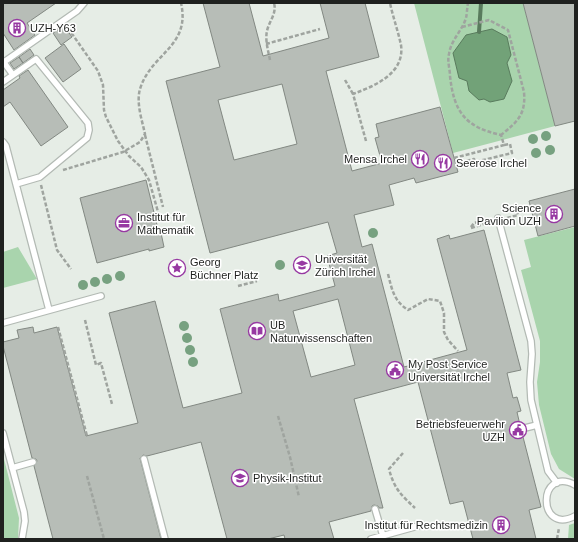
<svg xmlns="http://www.w3.org/2000/svg" width="578" height="542" viewBox="0 0 578 542" font-family="Helvetica,sans-serif">
<style>
.green{fill:#a9d4ad}
.water{fill:#72a278;stroke:#597b5d}
.lines{fill:none;stroke-linecap:round;stroke-linejoin:round}
.stream{stroke:#597b5d;stroke-width:4}
.building{fill:#b7bdb7;stroke:#828882;fill-rule:evenodd}
.lane-casing{stroke:#b3bab4;stroke-width:8}
.path{stroke:#9fa49f;stroke-width:2.5;stroke-dasharray:4 2;stroke-linecap:butt}
.lane{stroke:#fff;stroke-width:5.5}
.tree{fill:#77a180}
.labels{text-anchor:middle;dominant-baseline:central;stroke-width:3;stroke-linejoin:round;paint-order:stroke}
.poi-label{font-size:11px;fill:#1f211f;stroke:#fff;text-anchor:start}
</style>
<rect width="100%" height="100%" fill="#e6ede6"/>
<path class="green" d="M 414,3 L 523,3 L 555,126 L 453,153 Z
M 575,227 L 575,479 L 559,469 L 551,454 L 539,405 L 537,382 L 540,362 L 540,341 L 521,270 L 531,267 L 524,240 Z
M 18,247 L 37,279 L 3,288 L 3,252 Z
M 3,455 L 19,518 L 18,539 L 3,539 Z
M 575,523 L 575,539 L 568,539 L 569,525 Z"/>
<path class="water" d="M 492,29 L 507,37 L 511,55 L 507,63 L 512,81 L 504,99 L 490,102 L 484,99 L 479,100 L 469,91 L 467,81 L 459,78 L 453,53 L 466,35 Z"/>
<g class="lines">
<path class="stream" d="M 479,32 L 481,3"/>
</g>
<path class="building" d="M 3,3 L 56,3 L 27,23 L 35,35 L 14,50 L 3,33 Z
M 203,3 L 249,3 L 263,56 L 329,38 L 320,3 L 365,3 L 379,57 L 326,71 L 352,171 L 382,163 L 375,138 L 379,137 L 376,124 L 440,107 L 458,172 L 416,183 L 414,178 L 389,185 L 394,205 L 354,215 L 362,247 L 372,244 L 404,367 L 467,350 L 437,239 L 449,235 L 450,239 L 484,230 L 521,370 L 507,373 L 513,398 L 517,397 L 521,411 L 517,412 L 520,425 L 518,426 L 517,430 L 518,432 L 522,433 L 541,507 L 529,510 L 536,539 L 473,539 L 463,501 L 450,504 L 418,382 L 354,399 L 383,508 L 379,508 L 378,506 L 374,505 L 372,506 L 371,511 L 329,522 L 334,539 L 285,539 L 284,535 L 268,539 L 227,539 L 201,442 L 147,456 L 143,455 L 140,458 L 161,539 L 53,539 L 34,466 L 37,461 L 36,459 L 32,458 L 3,346 L 3,342 L 19,338 L 17,330 L 33,327 L 34,333 L 57,327 L 86,436 L 138,423 L 109,313 L 155,301 L 183,408 L 242,393 L 220,309 L 278,294 L 279,301 L 335,286 L 327,256 L 337,253 L 328,222 L 210,253 L 166,81 L 220,67 ZM 282,84 L 297,144 L 234,160 L 218,100 ZM 338,299 L 355,365 L 311,377 L 293,311 Z
M 523,3 L 575,3 L 575,121 L 555,126 Z
M 64,26 L 72,37 L 61,45 L 53,33 Z
M 64,44 L 81,69 L 63,82 L 45,58 Z
M 30,49 L 34,55 L 23,63 L 19,57 Z
M 19,57 L 23,63 L 14,69 L 10,63 Z
M 28,70 L 68,127 L 41,146 L 10,102 L 3,107 L 3,90 L 20,78 L 19,76 Z
M 146,180 L 159,233 L 161,233 L 164,247 L 149,251 L 149,249 L 97,263 L 80,198 Z
M 575,189 L 575,226 L 538,236 L 529,201 Z"/>
<g class="lines">
<g class="lane-casing">
<path id="lane" d="M 3,61 L 13,75
M 4,62 L 77,11 L 84,3
M 3,82 L 36,59 L 88,123 L 89,130 L 87,138 L 40,177 L 16,184
M 3,142 L 6,146 L 49,310
M 498,218 L 531,341 L 532,354 L 530,382 L 531,400 L 548,471 L 557,483
M 3,323 L 101,296
M 521,429 L 537,425
M 3,433 L 24,512 L 25,521 L 22,539
M 144,459 L 165,539
M 12,468 L 33,462
M 575,485 C 537,465 537,536 575,516
M 375,509 L 383,536
M 371,539 L 418,526"/>
</g>
<path class="path" d="M 462,27 L 489,20 L 508,30 L 524,92 C 526,115 517,122 501,135
M 68,28 L 98,71 L 103,85 L 104,110 L 106,117 L 118,141 L 129,156 L 141,167 L 149,180 L 160,219
M 266,44 L 320,29
M 270,60 C 268,50 265,40 267,31 C 269,21 277,14 274,3
M 345,80 L 353,94
M 145,135 L 163,207
M 366,141 L 353,94 C 374,86 405,74 401,45 C 398,31 393,17 390,3
M 454,158 L 504,145 L 501,135 C 465,127 454,112 450,76 C 450,69 447,61 449,54 C 451,40 462,31 466,18 C 467,14 467,8 468,3
M 455,164 L 474,159 L 475,162 L 512,153 L 510,144 L 504,145
M 63,170 L 123,152 L 140,142 L 145,134 C 142,120 136,103 140,89 C 151,53 191,47 181,3
M 41,185 L 57,250 L 71,269
M 507,218 L 518,215 L 516,209
M 471,227 L 474,223 L 482,221
M 471,228 L 490,222
M 388,274 C 392,290 394,301 408,310 L 428,299 L 440,301 L 444,313 L 444,332 L 448,340 L 458,351
M 238,286 L 257,281
M 85,320 L 96,365 L 101,363 L 112,404
M 58,327 L 87,436
M 278,416 L 290,457 L 299,497
M 403,453 L 389,469 C 394,488 400,494 415,508
M 87,476 L 104,539
M 557,539 L 559,528"/>
<use href="#lane" class="lane"/>
</g>
<g class="tree">
<circle cx="546" cy="136" r="5"/>
<circle cx="533" cy="139" r="5"/>
<circle cx="550" cy="150" r="5"/>
<circle cx="536" cy="153" r="5"/>
<circle cx="373" cy="233" r="5"/>
<circle cx="280" cy="265" r="5"/>
<circle cx="120" cy="276" r="5"/>
<circle cx="107" cy="279" r="5"/>
<circle cx="95" cy="282" r="5"/>
<circle cx="83" cy="285" r="5"/>
<circle cx="184" cy="326" r="5"/>
<circle cx="187" cy="338" r="5"/>
<circle cx="190" cy="350" r="5"/>
<circle cx="193" cy="362" r="5"/>
</g>
<defs>
<g id="building-ring" transform="scale(0.9)"><circle r="9.5" fill="#fff" stroke="#9739a2" stroke-width="1.5"/><path d="M-4-6H4V6H1V3H-1V6H-4ZM-2.5-4.3h1.7v1.8h-1.7ZM.8-4.3h1.7v1.8H.8ZM-2.5-1h1.7V.8h-1.7ZM.8-1h1.7V.8H.8Z" fill="#9739a2"/></g>
<g id="restaurant-ring" transform="scale(0.9)"><circle r="9.5" fill="#fff" stroke="#9739a2" stroke-width="1.5"/><path d="M-5-6h1v4h1v-4h1v4h1v-4h1v5L-1.5 .5V6h-2V.5L-5-1ZM5-6V6H3V1.5H1.5Q1.5-4 5-6Z" fill="#9739a2"/></g>
<g id="office-ring" transform="scale(0.9)"><circle r="9.5" fill="#fff" stroke="#9739a2" stroke-width="1.5"/><path d="M-6-3h4V-5.5h4V-3h4V5H-6ZM-1-4.5V-3h2v-1.5ZM-6 0V1H6V0Z" fill="#9739a2"/></g>
<g id="university-ring" transform="scale(0.9)"><circle r="9.5" fill="#fff" stroke="#9739a2" stroke-width="1.5"/><path d="M0-5L7-2L0 1L-7-2ZM-4 1L0 2.5L4 1V4Q0 6-4 4Z" fill="#9739a2"/></g>
<g id="sight-ring" transform="scale(0.9)"><circle r="9.5" fill="#fff" stroke="#9739a2" stroke-width="1.5"/><path d="M0-6L1.8-2.2L6-1.7L2.9 1.2L3.7 5.4L0 3.3L-3.7 5.4L-2.9 1.2L-6-1.7L-1.8-2.2Z" fill="#9739a2"/></g>
<g id="library-ring" transform="scale(0.9)"><circle r="9.5" fill="#fff" stroke="#9739a2" stroke-width="1.5"/><path d="M-6-4Q-3-5.5-.7-3.5V5Q-3 3-6 4ZM6-4Q3-5.5 .7-3.5V5Q3 3 6 4Z" fill="#9739a2"/></g>
<g id="civic-ring" transform="scale(0.9)"><circle r="9.5" fill="#fff" stroke="#9739a2" stroke-width="1.5"/><path d="M-.6-6.5H3V-4.5H.6V-3L4-1V1h2V6H-6V1h2V-1L-.6-3ZM-1.2 2.5V6h2.4V2.5Z" fill="#9739a2"/></g>
</defs>
<g fill-rule="evenodd">
<use href="#building-ring" x="17" y="28"/>
<use href="#restaurant-ring" x="420" y="159"/>
<use href="#restaurant-ring" x="443" y="163"/>
<use href="#building-ring" x="554" y="214"/>
<use href="#office-ring" x="124" y="223"/>
<use href="#university-ring" x="302" y="265"/>
<use href="#sight-ring" x="177" y="268"/>
<use href="#library-ring" x="257" y="331"/>
<use href="#civic-ring" x="395" y="370"/>
<use href="#civic-ring" x="518" y="430"/>
<use href="#university-ring" x="240" y="478"/>
<use href="#building-ring" x="501" y="525"/>
</g>
<g class="labels">
<g class="poi-label">
<text x="30" y="28">UZH-Y63</text>
<text x="407" y="159" text-anchor="end">Mensa Irchel</text>
<text x="456" y="163">Seerose Irchel</text>
<text x="541" y="208" text-anchor="end">Science<tspan x="541" dy="13">Pavilion UZH</tspan></text>
<text x="137" y="217">Institut für<tspan x="137" dy="13">Mathematik</tspan></text>
<text x="315" y="259">Universität<tspan x="315" dy="13">Zürich Irchel</tspan></text>
<text x="190" y="262">Georg<tspan x="190" dy="13">Büchner Platz</tspan></text>
<text x="270" y="325">UB<tspan x="270" dy="13">Naturwissenschaften</tspan></text>
<text x="408" y="364">My Post Service<tspan x="408" dy="13">Universität Irchel</tspan></text>
<text x="505" y="424" text-anchor="end">Betriebsfeuerwehr<tspan x="505" dy="13">UZH</tspan></text>
<text x="253" y="478">Physik-Institut</text>
<text x="488" y="525" text-anchor="end">Institut für Rechtsmedizin</text>
</g>
</g>
<rect width="578" height="542" fill="none" stroke="#1f211f" stroke-width="8"/>
</svg>
